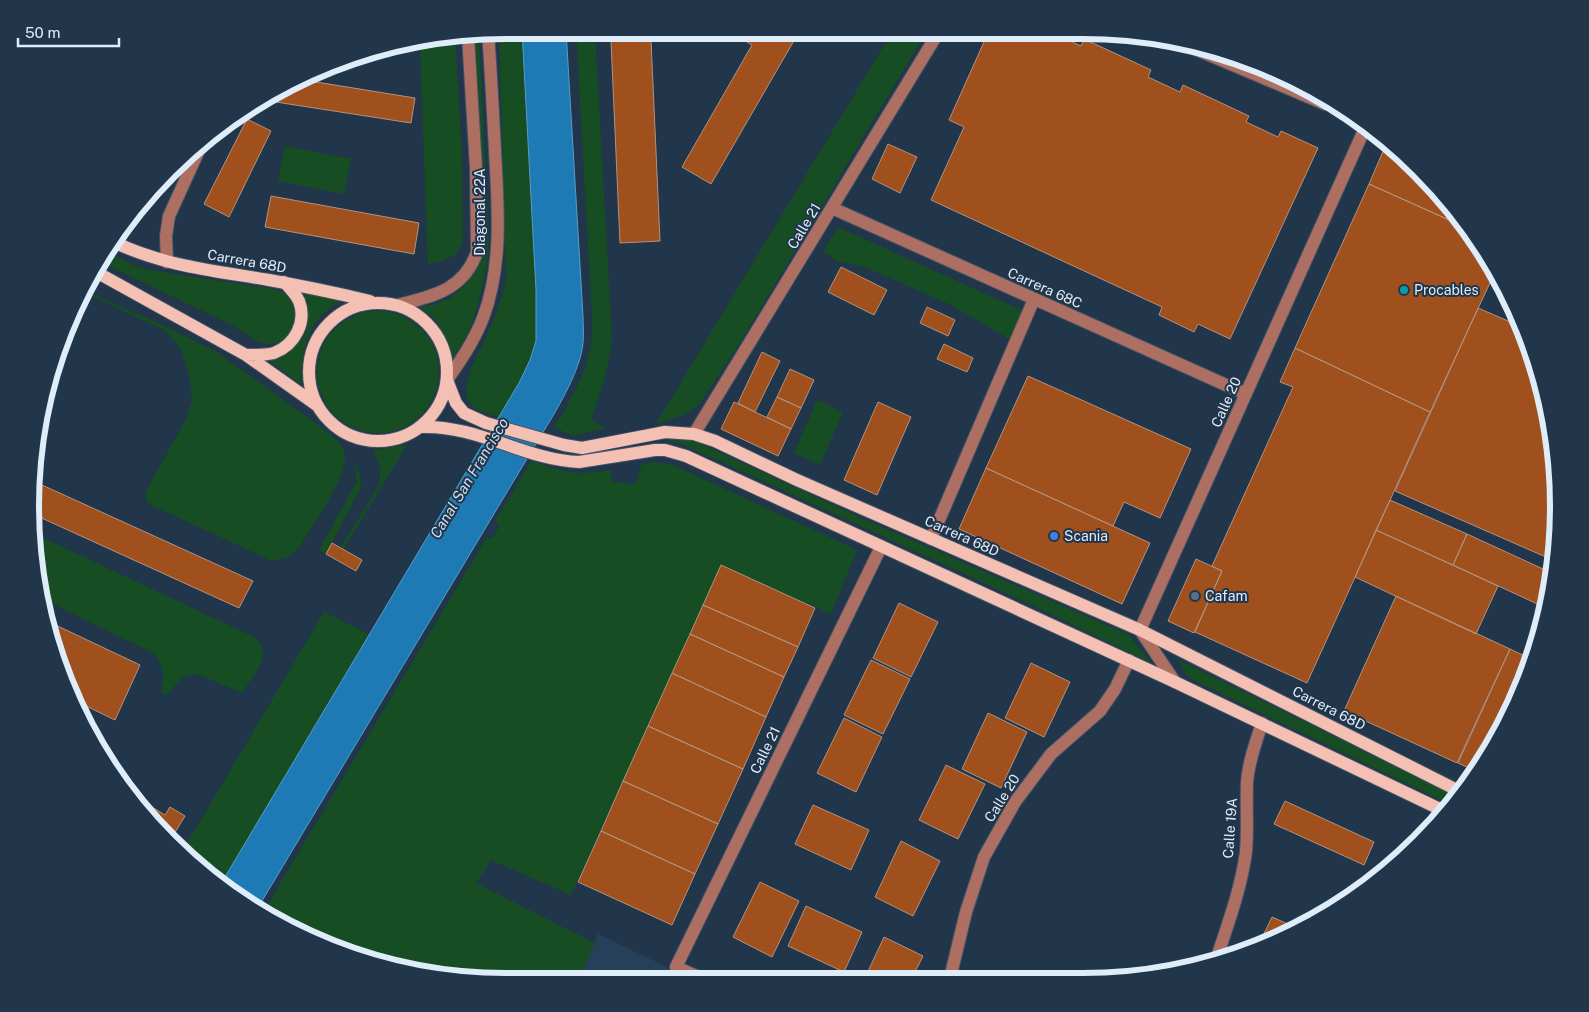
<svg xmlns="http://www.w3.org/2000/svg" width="1589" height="1012" viewBox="0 0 1589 1012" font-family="'Public Sans',sans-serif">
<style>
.built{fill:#27405a}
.green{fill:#164d22}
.water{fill:#1e7ab4;stroke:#589cc9}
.building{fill:#9f501c;stroke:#b29281}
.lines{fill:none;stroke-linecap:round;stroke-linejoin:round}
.minor-casing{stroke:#405367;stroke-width:14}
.major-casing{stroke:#405367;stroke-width:14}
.minor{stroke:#ad6f62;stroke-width:12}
.major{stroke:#f4c0b4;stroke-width:12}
.culture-dot{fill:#0f9aa8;stroke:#22364b;stroke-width:2}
.shop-dot{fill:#3f7fe0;stroke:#22364b;stroke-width:2}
.service-dot{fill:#5c6f8a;stroke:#22364b;stroke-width:2}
.labels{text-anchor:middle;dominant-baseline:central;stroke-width:4;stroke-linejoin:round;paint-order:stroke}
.street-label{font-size:14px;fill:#dfecf9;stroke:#22364b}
.poi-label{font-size:14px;fill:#dfecf9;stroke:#22364b;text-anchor:start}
.water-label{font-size:15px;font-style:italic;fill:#cbdeef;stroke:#22364b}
.rim{fill:none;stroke:#dfecf9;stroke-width:6}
</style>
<rect width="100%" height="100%" fill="#22364b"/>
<path class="built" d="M 598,934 L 692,979 L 579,979 Z"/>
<path class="green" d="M 506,30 L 522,30 L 536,291 L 536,341 L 530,360 L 519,383 L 499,417 C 484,413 467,410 466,391 C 465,377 483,345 489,330 C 496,314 503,297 506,279 L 499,31 Z
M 576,30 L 595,31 L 612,339 C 608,368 602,393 591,419 L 606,428 L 573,436 L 554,427 C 571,400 586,375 591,344 C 592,335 592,325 592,316 Z
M 892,32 L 926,33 L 742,339 L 699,405 L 683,415 L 656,424 Z
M 479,34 L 489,240 C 487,272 480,305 467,335 C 463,343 457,350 452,358 L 445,337 L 435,318 L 418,307 L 434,305 L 451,297 L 466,284 L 481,262 L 485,240 L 475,35 Z
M 455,38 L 462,154 L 463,242 L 455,255 L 441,261 L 428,264 L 420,44 Z
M 285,146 L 351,159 L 344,194 L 278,181 Z
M 838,227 L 1023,311 L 1011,340 L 951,305 L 867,268 L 846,262 L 840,263 L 823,252 Z
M 109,253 L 133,265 L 149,270 L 273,289 C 277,291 284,291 287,294 C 304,311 298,341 273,344 C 256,345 242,330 228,323 C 187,303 145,284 103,263 Z
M 297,291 L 344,299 C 335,305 326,310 319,318 C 304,335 301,363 302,385 L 267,359 C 305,349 320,327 297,291 Z
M 88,292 L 167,327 L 217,352 L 329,433 C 335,439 344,446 345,455 C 348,476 312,526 300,546 C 292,555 283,561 270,560 L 149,504 L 146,499 L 146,491 L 186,419 L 192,401 L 189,374 L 181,350 L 166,331 L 87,294 Z
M317 372a61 61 0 1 1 122 0a61 61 0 1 1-122 0Z
M 817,400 L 843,412 L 820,465 L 794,453 Z
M 679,437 L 697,442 L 857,516 L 1129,635 L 1151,663 L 1038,608 L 724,463 L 681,444 L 660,439 Z
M 407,445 L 343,550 L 340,548 L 378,487 C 382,471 380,465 373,450 Z
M 532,460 C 562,474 579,475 612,470 L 611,482 L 636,484 L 641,465 L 653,462 L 673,465 L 857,550 L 831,614 L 721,565 L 571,895 L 491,860 L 476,883 L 595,943 L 579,979 L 444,978 L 324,946 L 265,909 L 487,537 L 492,539 L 500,525 L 495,521 Z
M 354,462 C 360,471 362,478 360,489 L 326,554 L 319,550 L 357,481 Z
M 37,535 L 254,637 C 276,654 253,675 242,693 L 197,674 L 188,675 L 180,680 L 167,695 L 161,693 C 165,677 164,666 153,653 L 43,599 Z
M 324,612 L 369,634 L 222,882 L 192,864 L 182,852 Z
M 1177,659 L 1457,797 L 1451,805 L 1189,678 Z"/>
<path class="water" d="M 522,30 L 566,30 L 583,316 C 583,325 584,335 583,343 C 580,378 543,431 525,462 L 259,906 L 222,882 L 519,383 L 530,360 L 536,341 L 536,290 Z"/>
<path class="building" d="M 729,31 L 799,32 L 711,184 L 682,167 L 752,45 Z
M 988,33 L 1055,34 L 1081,46 L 1084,39 L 1151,70 L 1148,77 L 1180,92 L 1183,85 L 1249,116 L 1246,122 L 1278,137 L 1281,131 L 1318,148 L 1230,339 L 1198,324 L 1194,332 L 1159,315 L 1162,307 L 931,200 L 964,127 L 949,120 Z
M 651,40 L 660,241 L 620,243 L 611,41 Z
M 304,80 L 415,98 L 411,123 L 263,100 Z
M 247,119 L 271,131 L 229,217 L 204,204 Z
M 1387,142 L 1397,148 L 1460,216 L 1469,229 L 1369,184 Z
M 888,144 L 917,157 L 900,193 L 872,179 Z
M 1369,184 L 1469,229 L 1495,272 L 1430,412 L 1295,348 Z
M 271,196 L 419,223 L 414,254 L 265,227 Z
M 841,267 L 887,290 L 874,315 L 828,292 Z
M 927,307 L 955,320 L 948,336 L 920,323 Z
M 1478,308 L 1522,327 L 1543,383 L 1558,475 L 1555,561 L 1395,491 Z
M 944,344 L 973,358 L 967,372 L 937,359 Z
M 1295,348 L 1430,412 L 1307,683 L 1195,632 L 1222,571 L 1212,566 L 1293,387 L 1280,382 Z
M 762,352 L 780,361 L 755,412 L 738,403 Z
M 790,369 L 814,380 L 801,408 L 777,397 Z
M 1028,376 L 1191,449 L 1160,518 L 1124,502 L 1113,526 L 986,468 Z
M 777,397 L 801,408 L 791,429 L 767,417 Z
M 734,402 L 791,429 L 778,456 L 721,429 Z
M 878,402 L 911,417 L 877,495 L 844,480 Z
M 986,468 L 1150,543 L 1122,604 L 959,529 Z
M 31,480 L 253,581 L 239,608 L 35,515 Z
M 1390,500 L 1467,534 L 1453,565 L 1376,530 Z
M 1376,530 L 1498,586 L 1476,634 L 1355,577 Z
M 1467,534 L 1554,574 L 1546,608 L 1453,565 Z
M 332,543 L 362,560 L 356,571 L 326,554 Z
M 1196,559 L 1222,571 L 1194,633 L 1168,621 Z
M 721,565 L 815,608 L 798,647 L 703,605 Z
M 1396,596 L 1510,649 L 1457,763 L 1344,711 Z
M 899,603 L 938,622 L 911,677 L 873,658 Z
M 703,605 L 798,647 L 784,677 L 690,634 Z
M 45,620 L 140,665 L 115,720 L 80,703 L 46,629 Z
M 690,634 L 784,677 L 766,717 L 672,673 Z
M 1510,649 L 1533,660 L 1495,744 L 1476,771 L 1458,763 Z
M 871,660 L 910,679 L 883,734 L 844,715 Z
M 1031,663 L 1070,682 L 1044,737 L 1005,718 Z
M 672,673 L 766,717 L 743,769 L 648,726 Z
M 988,713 L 1027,732 L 1001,788 L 962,769 Z
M 844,718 L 882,737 L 856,792 L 817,773 Z
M 648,726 L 743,769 L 718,824 L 623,781 Z
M 946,765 L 985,784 L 958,839 L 919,820 Z
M 623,781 L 718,824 L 695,874 L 601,831 Z
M 131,794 L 165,815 L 170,807 L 185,816 L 171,839 Z
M 1285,801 L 1374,842 L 1364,865 L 1274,824 Z
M 813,805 L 869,830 L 851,870 L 795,844 Z
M 601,831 L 695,874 L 672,925 L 578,882 Z
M 901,841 L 940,861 L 913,916 L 875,897 Z
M 760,882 L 799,901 L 772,957 L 733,937 Z
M 806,906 L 862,932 L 844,972 L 788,946 Z
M 1272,917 L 1299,929 L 1267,943 L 1261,940 Z
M 884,937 L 923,956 L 911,980 L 864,980 Z"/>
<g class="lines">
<g class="minor-casing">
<path id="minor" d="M 1188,46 L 1325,104
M 832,208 L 1246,394
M 167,262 L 166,236 L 169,216 L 199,150
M 398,305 C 433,296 464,290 477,252 L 476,168 L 468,36
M 447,380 C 461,360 474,341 483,318 C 503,265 498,206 495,151 C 493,112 491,72 488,33
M 694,434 L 938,33
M 931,539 L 1034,299
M 1175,682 L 1140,630 L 1365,128
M 1215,963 C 1227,927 1241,889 1246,852 C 1248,829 1246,806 1247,783 C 1248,763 1256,742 1262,723
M 703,979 L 676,967 L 881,547
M 952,980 L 952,970 L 966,912 L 984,857 L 1015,802 L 1051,754 L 1100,711 L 1115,689 L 1129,660"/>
</g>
<g class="major-casing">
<path id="major" d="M 114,242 C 163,266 217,271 269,280 C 303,286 336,293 370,301
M 98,273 L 246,355 L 318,406
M309 372a69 69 0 1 1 138 0a69 69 0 1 1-138 0Z
M 246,355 C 255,355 266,355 274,353 C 295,345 307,322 299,301 C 295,293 290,288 284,282
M 447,380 L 456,403 L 464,413 L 486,423 L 564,445 L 582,448 L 665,432 L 694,434 L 715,441 L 797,480 L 1140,630 L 1461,792
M 422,427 C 478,425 525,460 579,462 L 655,450 L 665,450 L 686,456 L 1175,682 L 1446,812"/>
</g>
<use href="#minor" class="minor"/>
<use href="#major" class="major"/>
</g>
<circle class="culture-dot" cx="1404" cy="290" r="5"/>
<circle class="shop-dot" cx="1054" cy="536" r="5"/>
<circle class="service-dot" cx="1195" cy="596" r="5"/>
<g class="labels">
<g class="street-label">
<text transform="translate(480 212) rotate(-90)">Diagonal 22A</text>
<text transform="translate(804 226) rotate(-59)">Calle 21</text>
<text transform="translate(247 261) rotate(10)">Carrera 68D</text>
<text transform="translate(1045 288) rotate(24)">Carrera 68C</text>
<text transform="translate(1226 402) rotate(-66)">Calle 20</text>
<text transform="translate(962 536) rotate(24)">Carrera 68D</text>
<text transform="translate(1329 708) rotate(27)">Carrera 68D</text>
<text transform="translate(765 750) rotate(-64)">Calle 21</text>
<text transform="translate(1002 798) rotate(-58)">Calle 20</text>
<text transform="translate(1230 828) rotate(-86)">Calle 19A</text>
</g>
<g class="poi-label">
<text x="1414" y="290">Procables</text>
<text x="1064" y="536">Scania</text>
<text x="1205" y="596">Cafam</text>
</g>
<g class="water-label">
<text transform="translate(469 478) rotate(-59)">Canal San Francisco</text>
</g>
</g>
<path d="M0 0H1589V1012H0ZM506 39H1083A467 467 0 0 1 1550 506V506A467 467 0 0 1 1083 973H506A467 467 0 0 1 39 506V506A467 467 0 0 1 506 39Z" fill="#22364b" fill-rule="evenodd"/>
<path class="rim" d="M506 39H1083A467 467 0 0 1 1550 506V506A467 467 0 0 1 1083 973H506A467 467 0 0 1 39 506V506A467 467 0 0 1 506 39Z"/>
<path d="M18 38v8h101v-8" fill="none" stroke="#dfecf9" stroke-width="2.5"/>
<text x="25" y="38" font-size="15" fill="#dfecf9" stroke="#22364b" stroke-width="4" paint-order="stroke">50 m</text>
</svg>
